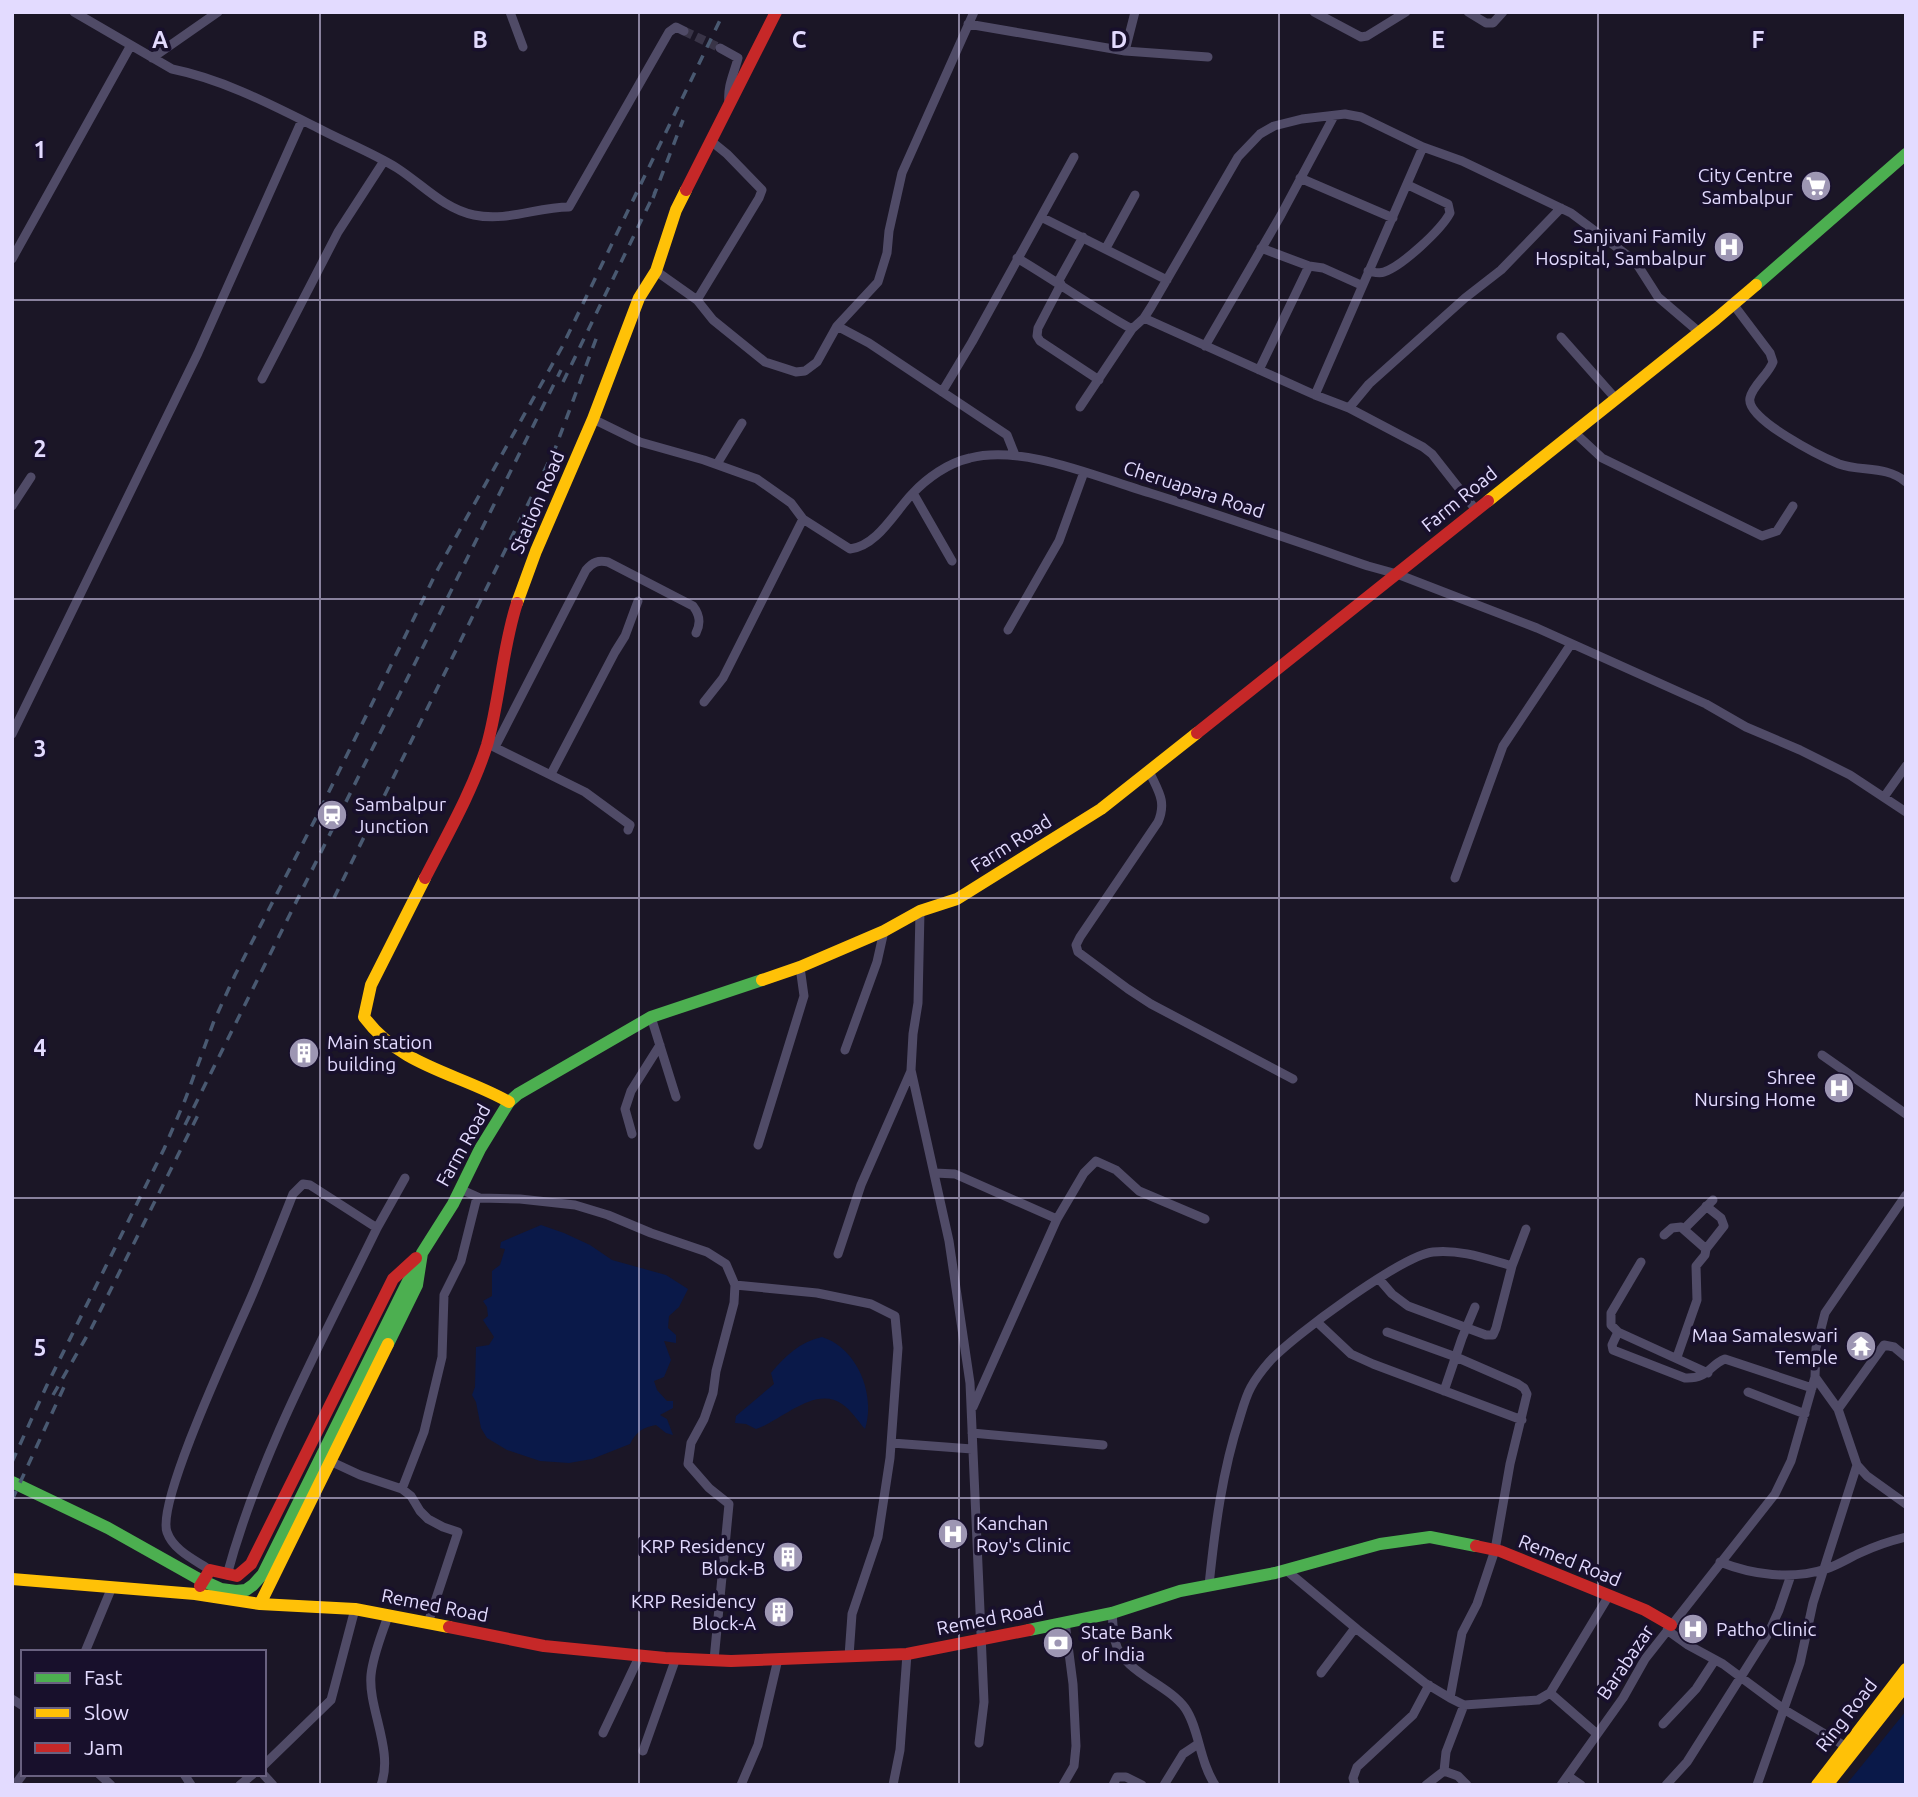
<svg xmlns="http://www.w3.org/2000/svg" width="1918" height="1797" viewBox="0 0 1918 1797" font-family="Ubuntu,sans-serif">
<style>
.water{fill:#0a1949}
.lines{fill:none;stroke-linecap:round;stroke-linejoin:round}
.street-tunnel{stroke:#393447;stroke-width:9;stroke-dasharray:9 4.5;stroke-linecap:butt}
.street{stroke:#504b67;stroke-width:9}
.fast{stroke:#4caf50;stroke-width:12}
.slow{stroke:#ffc107;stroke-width:12}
.jam{stroke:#c62828;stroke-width:12}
.rail{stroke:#495971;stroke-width:3.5;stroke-dasharray:10 9;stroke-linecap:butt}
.grid{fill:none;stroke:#e3dbff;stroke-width:2;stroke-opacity:0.55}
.labels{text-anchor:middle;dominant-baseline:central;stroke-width:7;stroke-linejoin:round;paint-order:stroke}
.poi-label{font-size:19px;fill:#e3dbff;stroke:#18102c;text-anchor:end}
.street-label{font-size:19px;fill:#e3dbff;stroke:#18102c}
.grid-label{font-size:23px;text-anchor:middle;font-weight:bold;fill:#e3dbff;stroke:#18102c;stroke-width:7;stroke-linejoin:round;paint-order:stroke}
</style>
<rect width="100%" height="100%" fill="#1b1626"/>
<path class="water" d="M 541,1225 L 564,1233 L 590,1245 L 612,1260 L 666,1275 L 688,1289 L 679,1307 L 669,1316 L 668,1328 L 676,1335 L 676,1343 L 664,1341 L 671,1360 L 664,1377 L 654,1381 L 657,1390 L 667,1401 L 673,1401 L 673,1408 L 660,1415 L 667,1419 L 673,1435 L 666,1433 L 656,1425 C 643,1427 636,1432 630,1444 L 592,1459 L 569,1463 L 540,1461 L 507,1450 L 487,1438 L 481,1428 L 476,1402 L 472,1395 L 475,1387 L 476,1347 L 489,1345 L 494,1337 L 483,1320 L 488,1316 L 487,1307 L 483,1301 L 492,1296 L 492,1271 L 500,1265 L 505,1249 L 500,1248 L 501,1242 Z
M 822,1337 C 857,1348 876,1394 865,1429 C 858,1421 851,1410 842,1404 C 815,1385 781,1421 756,1429 L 746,1424 L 735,1423 L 736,1416 L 774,1384 L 771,1373 C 785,1356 800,1342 822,1337 Z
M 1906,1711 L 1906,1785 L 1846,1785 Z"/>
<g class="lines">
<path class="street-tunnel" d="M 684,31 L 720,48"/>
<path class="street" d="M 74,12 L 172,69 C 222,79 270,104 316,127 C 342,141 371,152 397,168 C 422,184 444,209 474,215 C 507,222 537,207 569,207 L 669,32 L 676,27 L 684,31
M 510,12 L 523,47
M 1314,12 L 1361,37 L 1367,36 L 1406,12
M 1468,12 L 1486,23 L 1493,23 L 1503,12
M 968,24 L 1125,51 L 1208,57
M 720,48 L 738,58 C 734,74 727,86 729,103
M 1125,51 L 1135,12
M 152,58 L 218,12
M 1300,178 L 1393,218
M 1041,217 L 1167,280
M 1106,248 L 1135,195
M 1261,248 L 1309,266
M 1017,258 C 1056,281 1092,307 1132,329 L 1144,318 L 1151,307 L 1238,157 L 1260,134 L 1274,126 L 1302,119 L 1345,114 L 1361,117 L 1423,147 L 1462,161 L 1571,213 L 1635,261 L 1658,297 L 1699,332
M 12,259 L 131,45
M 656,271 L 697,300 L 713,320 L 765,362 L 796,372 L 805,371 L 817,362 L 837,326 L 878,282 L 887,253 L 889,231 L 902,173 L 974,12
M 1368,271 C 1374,272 1379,274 1384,272 C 1402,266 1441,230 1450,213 L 1448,204 L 1408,185
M 1058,282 L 1083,237
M 1061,284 L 1038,328 L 1037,336 L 1040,341 L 1099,380
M 697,300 L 759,198 L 762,190 L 727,154 L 711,141
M 1733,304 L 1770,353 L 1773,362 C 1768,375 1753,385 1750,398 C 1745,419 1822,457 1839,464 C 1861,472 1886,465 1906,482
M 1144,318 L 1315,395 L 1349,408 L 1423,447 L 1432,454 L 1476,510
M 837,326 L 869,343 L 1007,435 L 1015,455
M 1561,337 L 1616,399
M 1205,346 L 1281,215 L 1334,116
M 1259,370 L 1309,266 L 1323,268 L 1361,285
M 262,379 L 338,232 L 384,161
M 942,392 L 972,342 L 1074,157
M 1315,395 L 1423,147
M 1080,407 L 1132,329
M 1349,408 L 1369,384 L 1465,298 L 1501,270 L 1561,208
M 593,419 L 640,442 L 704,460 L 757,479 L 791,503 L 803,519 L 850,549 C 877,546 894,513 912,494 C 927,478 948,463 970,458 C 1023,444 1099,478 1150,493 C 1223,516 1295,541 1368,566 L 1397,574 L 1537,628 L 1706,704 L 1746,727 L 1800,750 L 1850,775 L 1906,812
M 1574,432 L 1602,458 L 1762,536 L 1777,531 L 1793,506
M 717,464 L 742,423
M 913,493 L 952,561
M 12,506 L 31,477
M 1008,630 L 1059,541 L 1084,472
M 704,702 L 723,678 L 803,519
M 12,734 L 198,353 L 302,120
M 492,746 L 585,792 L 630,825 L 628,830
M 495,747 L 586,570 C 593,562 598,560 608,562 L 693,606 C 700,615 701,623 696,633
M 1149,771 C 1158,791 1167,801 1158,822 L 1080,937 L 1076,945 L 1078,952 L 1128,989 L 1151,1004 L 1293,1079
M 551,774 L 615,652 L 625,636 L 638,601
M 1884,797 L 1906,766
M 1455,878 L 1503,746 L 1571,644
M 920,911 L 918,1003 L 913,1034 L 911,1070 L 949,1241 L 970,1383 L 984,1702 L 979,1743
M 651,1017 L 676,1097
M 845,1050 L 877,962 L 884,931
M 1822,1055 L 1906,1114
M 632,1134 L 625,1109 L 631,1091 L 660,1045
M 758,1145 L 804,996 L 800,967
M 935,1173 L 955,1174 L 1057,1219 L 973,1407
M 460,1189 L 480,1198 L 520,1199 L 575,1205 L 608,1215 L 651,1233 L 707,1252 L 726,1264 L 735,1285 L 734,1303 L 716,1371 L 713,1393 L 704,1419 L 691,1443 L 688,1464 L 709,1488 L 729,1504 L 714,1660
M 1057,1219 L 1084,1173 L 1096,1161 L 1116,1170 L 1139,1191 L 1205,1219
M 377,1228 L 405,1178
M 1684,1229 L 1713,1200
M 1664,1235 L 1672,1228 L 1681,1227 L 1706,1249 L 1705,1255 L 1696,1266 L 1697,1300 L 1677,1357
M 1706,1249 L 1724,1226 L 1721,1218 L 1706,1206
M 838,1254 L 861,1185 L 911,1071
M 1641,1262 L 1611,1313 L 1611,1325 L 1618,1332 L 1612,1345 L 1613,1350 L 1685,1378 C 1709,1379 1709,1365 1725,1359 L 1812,1388
M 1379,1279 L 1392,1294 L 1408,1306 L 1486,1335 L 1493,1335 L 1496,1328 L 1512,1266 L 1526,1229
M 735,1285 L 817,1293 L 871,1304 L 895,1316 L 898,1348 L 890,1458 L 878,1537 L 852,1614 L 849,1656
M 1317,1322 L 1351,1354 L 1373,1364 L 1522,1420
M 1387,1332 L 1456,1357 L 1518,1384 L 1524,1388 L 1527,1394 L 1510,1464 L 1495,1550 L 1477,1604 L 1462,1633 L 1450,1698
M 1618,1332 L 1708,1373
M 1815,1377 L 1838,1409 L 1857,1465 L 1867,1476 L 1906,1504
M 1444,1391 L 1462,1338 L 1475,1307
M 1748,1392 L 1805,1414
M 1838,1409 L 1884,1345 L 1894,1347 L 1906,1357
M 972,1433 L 1103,1445
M 892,1443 L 972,1449
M 332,1462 L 360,1475 L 402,1489 L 411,1496 L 420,1511 L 428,1519 L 443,1527 L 458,1532 L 428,1623
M 402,1489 L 424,1432 L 442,1357 L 444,1295 L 461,1261 L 477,1197
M 1720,1562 C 1753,1575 1791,1580 1826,1569 C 1838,1565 1849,1558 1860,1553 C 1875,1546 1890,1541 1906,1537
M 210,1570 C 195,1560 173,1550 167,1532 C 156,1501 237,1331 253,1293 C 267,1260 280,1227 293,1194 L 303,1184 L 310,1185 L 377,1228 C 322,1341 260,1453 227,1575
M 1286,1570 L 1358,1630 L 1425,1683 L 1450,1698 L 1464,1705 L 1538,1700 L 1550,1693 L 1608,1597
M 1209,1585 C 1215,1528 1222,1472 1240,1417 C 1243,1407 1246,1396 1251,1387 C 1256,1378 1263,1369 1270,1361 C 1293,1336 1401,1256 1433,1252 C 1460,1249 1487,1259 1512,1266
M 1112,1613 C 1113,1622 1113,1632 1115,1641 C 1123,1673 1167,1683 1185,1708 C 1199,1728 1199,1760 1215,1785
M 1667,1630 L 1688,1645 L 1723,1664 L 1785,1710 L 1845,1746
M 85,1652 L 112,1587
M 1321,1673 L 1355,1628
M 1550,1693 L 1597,1734
M 12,1699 L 23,1706
M 1663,1724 L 1696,1689 L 1715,1660
M 603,1733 L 640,1655
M 643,1751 L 676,1658
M 264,1765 L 331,1700 L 355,1609
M 1444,1771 L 1446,1752 L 1464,1705
M 99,1774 L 111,1785
M 184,1774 L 191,1785
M 263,1774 L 273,1785
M 1568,1776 L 1581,1785
M 15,1785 L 23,1774
M 240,1785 L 253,1774
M 381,1785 C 394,1751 368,1708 371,1675 C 373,1655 382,1634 388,1616
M 741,1785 L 758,1745 L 778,1659
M 893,1785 L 900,1750 L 907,1654
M 1063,1785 L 1074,1766 L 1076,1746 L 1073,1684 L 1065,1622
M 1113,1785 L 1117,1777 L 1126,1777 L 1142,1785
M 1164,1785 L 1183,1754 L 1198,1744
M 1355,1785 L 1353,1778 L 1357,1767 L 1413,1715 L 1429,1685
M 1426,1785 L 1444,1771 L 1458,1776 L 1467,1785
M 1561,1785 L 1623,1698 L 1645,1659 L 1775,1494 L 1791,1461 L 1815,1377 L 1816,1348 L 1825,1313 L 1906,1195
M 1666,1785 L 1687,1762 L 1768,1634 L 1779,1610 L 1791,1575
M 1757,1785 L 1800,1663 L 1813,1603 L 1857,1465"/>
<path class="fast" d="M 1756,285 L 1906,154
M 388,1344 L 417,1285 L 422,1253 L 453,1204 L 480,1149 L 509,1102 L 518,1094 L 651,1017 L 762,980
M 12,1482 L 108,1528 L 197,1578 L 221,1589 L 236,1591 L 246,1590 L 253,1585 L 263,1574 L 417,1263
M 1029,1630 L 1112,1613 L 1180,1591 L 1275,1573 L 1380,1544 L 1430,1537 L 1476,1546"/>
<path class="slow" d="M 1488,501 L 1716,319 L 1756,285
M 517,603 L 536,551 L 593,419 L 639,298 L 656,271 L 676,210 L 686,190
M 425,878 L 371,985 L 364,1017 C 401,1067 458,1073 509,1102
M 762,980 L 800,967 L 884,931 L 920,911 L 957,899 L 1101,809 L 1197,733
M 12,1579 L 195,1594 L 260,1604 L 355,1609 L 449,1627
M 260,1604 L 388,1344
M 1817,1785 L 1906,1669
M 1827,1785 L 1906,1685"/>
<path class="jam" d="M 686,190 L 776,12
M 1197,733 L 1488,501
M 425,878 C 447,835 472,792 487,745 C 500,699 502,649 517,603
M 1476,1546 L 1500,1551 L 1645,1610 L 1671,1625
M 200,1586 L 210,1570 L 237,1576 L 251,1564 L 393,1279 L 416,1258
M 449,1627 L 544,1646 L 665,1658 L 731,1661 L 907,1654 L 1029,1630"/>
<path class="rail" d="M 653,198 L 683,120
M 563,382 L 656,190
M 334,898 L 555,449 L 599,331
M 185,1125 L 561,370
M 53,1395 L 91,1329 L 198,1115
M 12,1462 L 47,1385 L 164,1149 L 185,1100 L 214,1021 L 235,975 L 320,810 L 438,569 L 562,347 L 724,12
M 12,1500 L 64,1387"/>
</g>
<path class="grid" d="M 320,12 L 320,1785M 639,12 L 639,1785M 959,12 L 959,1785M 1279,12 L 1279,1785M 1598,12 L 1598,1785M 12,300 L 1906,300M 12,599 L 1906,599M 12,898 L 1906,898M 12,1198 L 1906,1198M 12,1498 L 1906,1498"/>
<defs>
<g id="supermarket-disc" transform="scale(1.575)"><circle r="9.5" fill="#9d96b3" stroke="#18102c"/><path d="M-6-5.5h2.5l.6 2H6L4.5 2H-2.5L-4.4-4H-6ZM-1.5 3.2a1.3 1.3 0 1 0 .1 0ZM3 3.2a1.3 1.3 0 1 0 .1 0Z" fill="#fff"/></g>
<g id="hospital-disc" transform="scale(1.575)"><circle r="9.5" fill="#9d96b3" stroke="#18102c"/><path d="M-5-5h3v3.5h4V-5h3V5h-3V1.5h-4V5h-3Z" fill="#fff"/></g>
<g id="station-disc" transform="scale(1.575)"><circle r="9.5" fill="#9d96b3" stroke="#18102c"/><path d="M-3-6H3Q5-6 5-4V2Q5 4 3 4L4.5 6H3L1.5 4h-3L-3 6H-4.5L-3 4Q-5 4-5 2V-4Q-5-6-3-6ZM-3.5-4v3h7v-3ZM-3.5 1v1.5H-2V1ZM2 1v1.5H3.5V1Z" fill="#fff"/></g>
<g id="building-disc" transform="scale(1.575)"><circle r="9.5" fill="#9d96b3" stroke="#18102c"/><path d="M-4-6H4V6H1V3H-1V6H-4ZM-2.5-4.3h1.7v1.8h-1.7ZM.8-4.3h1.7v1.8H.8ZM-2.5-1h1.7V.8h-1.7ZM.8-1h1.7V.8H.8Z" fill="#fff"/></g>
<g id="temple-disc" transform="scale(1.575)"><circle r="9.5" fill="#9d96b3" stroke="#18102c"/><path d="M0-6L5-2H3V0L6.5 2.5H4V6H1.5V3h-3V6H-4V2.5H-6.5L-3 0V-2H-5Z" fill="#fff"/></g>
<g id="bank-disc" transform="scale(1.575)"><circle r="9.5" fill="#9d96b3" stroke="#18102c"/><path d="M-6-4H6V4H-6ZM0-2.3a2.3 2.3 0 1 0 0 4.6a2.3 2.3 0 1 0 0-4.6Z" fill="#fff"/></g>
</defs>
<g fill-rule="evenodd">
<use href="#supermarket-disc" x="1816" y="186"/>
<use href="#hospital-disc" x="1729" y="247"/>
<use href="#station-disc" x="332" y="815"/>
<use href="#building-disc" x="304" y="1053"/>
<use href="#hospital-disc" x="1839" y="1088"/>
<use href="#temple-disc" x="1861" y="1346"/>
<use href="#hospital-disc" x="953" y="1534"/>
<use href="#building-disc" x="788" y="1557"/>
<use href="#building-disc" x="779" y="1612"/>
<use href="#hospital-disc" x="1693" y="1629"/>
<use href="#bank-disc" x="1058" y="1643"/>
</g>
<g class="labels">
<g class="poi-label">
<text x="1793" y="175">City Centre<tspan x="1793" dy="22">Sambalpur</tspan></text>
<text x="1706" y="236">Sanjivani Family<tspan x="1706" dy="22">Hospital, Sambalpur</tspan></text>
<text x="355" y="804" text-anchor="start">Sambalpur<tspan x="355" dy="22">Junction</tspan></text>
<text x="327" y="1042" text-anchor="start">Main station<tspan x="327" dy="22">building</tspan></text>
<text x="1816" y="1077">Shree<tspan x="1816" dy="22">Nursing Home</tspan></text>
<text x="1838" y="1335">Maa Samaleswari<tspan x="1838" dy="22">Temple</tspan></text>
<text x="976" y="1523" text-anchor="start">Kanchan<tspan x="976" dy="22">Roy's Clinic</tspan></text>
<text x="765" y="1546">KRP Residency<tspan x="765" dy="22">Block-B</tspan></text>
<text x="756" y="1601">KRP Residency<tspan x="756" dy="22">Block-A</tspan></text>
<text x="1716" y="1629" text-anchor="start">Patho Clinic</text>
<text x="1081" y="1632" text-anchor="start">State Bank<tspan x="1081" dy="22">of India</tspan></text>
</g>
<g class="street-label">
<text transform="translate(1194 489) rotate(18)">Cheruapara Road</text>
<text transform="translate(1459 499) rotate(-39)">Farm Road</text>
<text transform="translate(537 502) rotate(-67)">Station Road</text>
<text transform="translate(1011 843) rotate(-32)">Farm Road</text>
<text transform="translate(463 1145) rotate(-61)">Farm Road</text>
<text transform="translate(1570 1560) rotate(22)">Remed Road</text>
<text transform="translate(435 1605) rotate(11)">Remed Road</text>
<text transform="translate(990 1618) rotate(-11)">Remed Road</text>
<text transform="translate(1625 1662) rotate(-56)">Barabazar</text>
<text transform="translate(1846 1715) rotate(-52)">Ring Road</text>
</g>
</g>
<g class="grid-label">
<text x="160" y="48">A</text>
<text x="480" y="48">B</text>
<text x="799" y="48">C</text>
<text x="1119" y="48">D</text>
<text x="1438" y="48">E</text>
<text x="1758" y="48">F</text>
<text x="40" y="158">1</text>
<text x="40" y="457">2</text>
<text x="40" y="757">3</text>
<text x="40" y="1056">4</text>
<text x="40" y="1356">5</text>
</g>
<rect width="1918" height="1797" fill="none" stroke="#e3dbff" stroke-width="28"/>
<rect x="21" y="1650" width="245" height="126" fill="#18102c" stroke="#696180" stroke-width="2"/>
<rect x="35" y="1673" width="35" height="10" fill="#4caf50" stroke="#696180" stroke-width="2"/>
<text x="84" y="1685" font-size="21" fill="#e3dbff">Fast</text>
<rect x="35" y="1708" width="35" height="10" fill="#ffc107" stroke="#696180" stroke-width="2"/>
<text x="84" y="1720" font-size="21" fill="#e3dbff">Slow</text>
<rect x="35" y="1743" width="35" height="10" fill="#c62828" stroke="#696180" stroke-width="2"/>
<text x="84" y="1755" font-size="21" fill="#e3dbff">Jam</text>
</svg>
